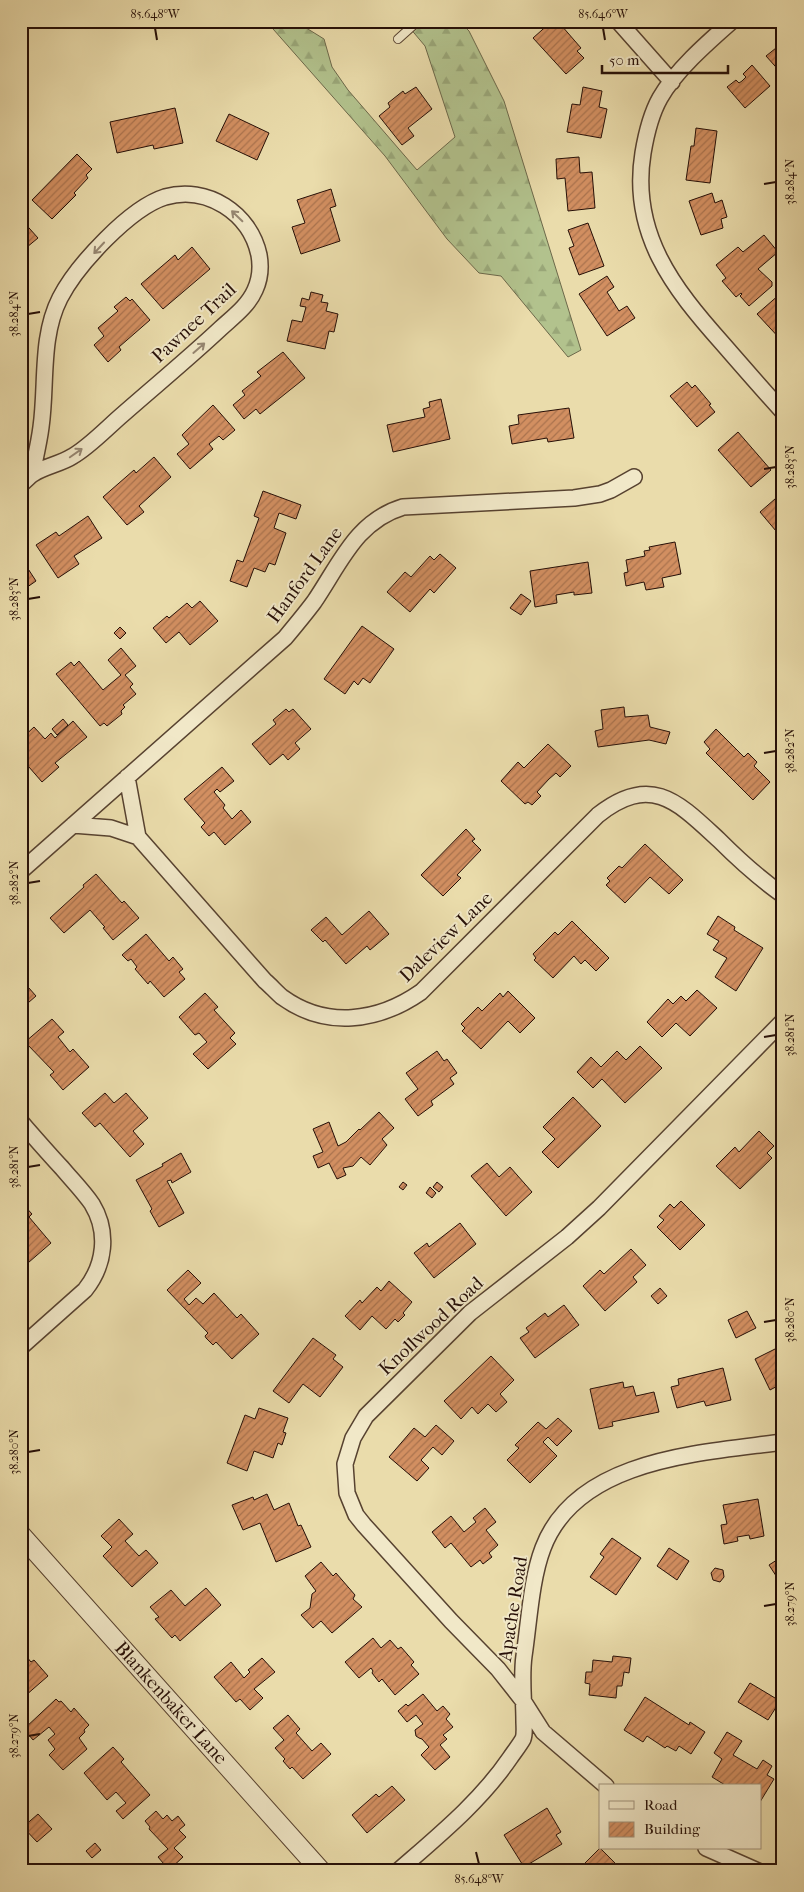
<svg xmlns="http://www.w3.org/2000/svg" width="804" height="1892" viewBox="0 0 804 1892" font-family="'IM FELL French Canon',serif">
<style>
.forest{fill:url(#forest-firs);stroke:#6c684a}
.building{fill:url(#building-hatch);stroke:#260f07}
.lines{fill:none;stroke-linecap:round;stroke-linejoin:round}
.service-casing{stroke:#574230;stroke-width:10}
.minor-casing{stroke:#574230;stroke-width:18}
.tertiary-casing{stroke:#574230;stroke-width:21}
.service{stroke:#f1e8c8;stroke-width:8}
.minor{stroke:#f1e8c8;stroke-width:15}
.tertiary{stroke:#f1e8c8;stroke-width:19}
.oneway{stroke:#968671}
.ticks{fill:none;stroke:#260f07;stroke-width:2}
.labels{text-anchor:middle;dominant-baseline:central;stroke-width:4;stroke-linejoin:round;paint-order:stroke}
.street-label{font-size:19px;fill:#260f07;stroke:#f1e8c8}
.neatline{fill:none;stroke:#260f07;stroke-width:2}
.ticks-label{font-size:12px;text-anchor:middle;fill:#260f07}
</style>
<defs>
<pattern id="forest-firs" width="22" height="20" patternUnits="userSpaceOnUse" patternTransform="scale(1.25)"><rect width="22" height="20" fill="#b2c28d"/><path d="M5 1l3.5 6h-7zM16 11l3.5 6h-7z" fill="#99a678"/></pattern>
<pattern id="building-hatch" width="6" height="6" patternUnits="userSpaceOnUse" patternTransform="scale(1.25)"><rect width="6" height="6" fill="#d28f61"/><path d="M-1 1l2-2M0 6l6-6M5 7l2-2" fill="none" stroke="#aa734e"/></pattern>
</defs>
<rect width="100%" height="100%" fill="#eadcab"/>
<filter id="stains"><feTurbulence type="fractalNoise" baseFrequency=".004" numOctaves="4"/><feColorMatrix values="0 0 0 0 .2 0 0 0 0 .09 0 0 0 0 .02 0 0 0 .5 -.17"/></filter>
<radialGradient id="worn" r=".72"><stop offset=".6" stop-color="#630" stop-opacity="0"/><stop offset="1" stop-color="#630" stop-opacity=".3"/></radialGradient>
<path class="forest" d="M 266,21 L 295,21 L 324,39 L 332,67 L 348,90 L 417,170 L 455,137 L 425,46 L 404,21 L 459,21 L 469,31 L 504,101 L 581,350 L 568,357 L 501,276 L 479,273 L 447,239 L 385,156 Z"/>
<path class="building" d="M 518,21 L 532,21 L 524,28 Z
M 551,22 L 557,28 L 561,25 L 581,48 L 577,51 L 584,58 L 566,74 L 533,38 Z
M 776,48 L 782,55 L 783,54 L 783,75 L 766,56 Z
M 752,65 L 770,86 L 745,108 L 727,87 L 736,80 L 739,83 L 742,81 L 746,77 L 743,74 Z
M 416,87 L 432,109 L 408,128 L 414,136 L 402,145 L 379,116 L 390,107 L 388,103 L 403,91 L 405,94 Z
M 583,87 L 602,91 L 599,107 L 607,109 L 601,138 L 567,132 L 572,104 L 580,105 Z
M 175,108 L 183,143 L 154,149 L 153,145 L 117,153 L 110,122 Z
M 229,114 L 269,133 L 257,160 L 216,141 Z
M 696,128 L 717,131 L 710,183 L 686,180 L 691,146 L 694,146 Z
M 77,154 L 92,169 L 86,175 L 88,178 L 74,193 L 76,195 L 52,219 L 32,200 Z
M 579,157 L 580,173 L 592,172 L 595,208 L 568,211 L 565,178 L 557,179 L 556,159 Z
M 331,189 L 336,206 L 330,208 L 340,241 L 301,254 L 292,227 L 305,223 L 297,200 Z
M 712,193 L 715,203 L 722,200 L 727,217 L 721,219 L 723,228 L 701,235 L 689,201 Z
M 21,219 L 38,238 L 21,252 Z
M 588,223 L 604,266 L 579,275 L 569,248 L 574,246 L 568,230 Z
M 764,235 L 778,252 L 758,269 L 772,282 L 772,286 L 749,306 L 740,296 L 742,294 L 741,293 L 736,297 L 722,281 L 726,278 L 716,265 L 738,247 L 743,252 Z
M 192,247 L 210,269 L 163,309 L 141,284 L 175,255 L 178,260 Z
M 607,276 L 614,287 L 607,292 L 619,311 L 627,306 L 635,318 L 607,336 L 579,294 Z
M 311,292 L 323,295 L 321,302 L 328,303 L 326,311 L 338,314 L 334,332 L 329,331 L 325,349 L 287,341 L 292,320 L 302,322 L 306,307 L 300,306 L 302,298 L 309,300 Z
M 780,294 L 783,297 L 783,342 L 757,314 Z
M 126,297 L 130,301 L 132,299 L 150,320 L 119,347 L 121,350 L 108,362 L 94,345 L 104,336 L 98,328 L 118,311 L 114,307 Z
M 283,352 L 305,378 L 260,414 L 256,409 L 244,419 L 233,405 L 245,395 L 242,391 L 261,376 L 257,372 Z
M 687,382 L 692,388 L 695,385 L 711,404 L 709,405 L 715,412 L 697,427 L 670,396 Z
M 441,399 L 450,439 L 393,452 L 387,425 L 425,417 L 423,409 L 430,407 L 429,402 Z
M 213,405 L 235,430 L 223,440 L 219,436 L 209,444 L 213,449 L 190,469 L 177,454 L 189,444 L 182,435 Z
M 569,408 L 574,438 L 548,442 L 547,438 L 512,444 L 509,426 L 519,424 L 518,415 Z
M 738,432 L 771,470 L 751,487 L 718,450 Z
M 154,457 L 171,477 L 139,506 L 144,512 L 127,525 L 103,497 L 134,470 L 136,473 Z
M 263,491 L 301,505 L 296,519 L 279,513 L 274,528 L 286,533 L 275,565 L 269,563 L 265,572 L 254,568 L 247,587 L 230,581 L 237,560 L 243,562 L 259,518 L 254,516 Z
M 783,492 L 783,531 L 780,527 L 776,531 L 760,512 Z
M 88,516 L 102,538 L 74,556 L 79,564 L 58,578 L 36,545 L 56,532 L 59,536 Z
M 675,542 L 681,574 L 662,578 L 664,587 L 646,590 L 644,582 L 626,586 L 624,573 L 628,572 L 626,560 L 645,556 L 644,551 L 650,550 L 649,547 Z
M 440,554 L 456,568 L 434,593 L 430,589 L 410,612 L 387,592 L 405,572 L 411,577 L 430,556 L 434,560 Z
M 21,558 L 36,581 L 23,590 L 21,588 Z
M 588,562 L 592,593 L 574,595 L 574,592 L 556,595 L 557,603 L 535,607 L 530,571 Z
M 521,594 L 531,601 L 521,615 L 510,608 Z
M 200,601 L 218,621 L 190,645 L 179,632 L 166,643 L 153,628 L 167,616 L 169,618 L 187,603 L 192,608 Z
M 362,626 L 394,649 L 370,683 L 363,678 L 358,685 L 354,681 L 345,694 L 324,679 Z
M 120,627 L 126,633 L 120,639 L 114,633 Z
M 121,648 L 136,666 L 125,675 L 133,684 L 130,687 L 136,694 L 123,705 L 125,707 L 121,711 L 122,714 L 107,726 L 104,723 L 100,726 L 56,674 L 71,662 L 74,666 L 79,661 L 103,690 L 121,675 L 108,660 Z
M 624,707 L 625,717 L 648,715 L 650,727 L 670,732 L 666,744 L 649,740 L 598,747 L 595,731 L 603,729 L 601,710 Z
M 286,709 L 289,712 L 293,709 L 311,729 L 295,743 L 300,749 L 288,760 L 283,754 L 270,765 L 252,744 L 276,724 L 273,720 Z
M 63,719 L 68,725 L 57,735 L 52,729 Z
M 73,721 L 87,737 L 55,763 L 59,767 L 42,782 L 22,759 L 27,754 L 21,748 L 21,739 L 34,727 L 45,739 L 51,733 L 55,738 Z
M 716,729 L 744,757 L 748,753 L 757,762 L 754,766 L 770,782 L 753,800 L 706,753 L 710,749 L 704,742 Z
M 548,744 L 571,766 L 560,777 L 556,773 L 549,779 L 537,792 L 541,796 L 532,805 L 528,802 L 525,804 L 501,781 L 518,762 L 524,768 Z
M 222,767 L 234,781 L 220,792 L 217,789 L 214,792 L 225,805 L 223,808 L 232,819 L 241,810 L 251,822 L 225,845 L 214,832 L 209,836 L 201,827 L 205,823 L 184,799 Z
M 466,829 L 475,839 L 472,841 L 481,850 L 457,875 L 461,878 L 443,896 L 421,875 Z
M 645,844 L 683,880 L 669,894 L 650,877 L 625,903 L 606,885 L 610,881 L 607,878 L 619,866 L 622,868 Z
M 96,874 L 122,903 L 124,901 L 139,918 L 113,940 L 103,928 L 105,927 L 103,925 L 90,910 L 64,933 L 50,918 L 84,887 L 83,885 Z
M 369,911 L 389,934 L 370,950 L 367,946 L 346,964 L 325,940 L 323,942 L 311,930 L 326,917 L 342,935 Z
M 718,916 L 735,927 L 734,930 L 763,948 L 736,991 L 715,977 L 727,958 L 713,950 L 719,941 L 707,934 Z
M 572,921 L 609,958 L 596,971 L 585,960 L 581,964 L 574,956 L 553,978 L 534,960 L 536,958 L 533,954 L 555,932 L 558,935 Z
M 146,934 L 169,961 L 173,957 L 183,969 L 179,972 L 185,979 L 164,997 L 150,981 L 148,984 L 135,969 L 137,967 L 131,959 L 128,961 L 122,955 Z
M 21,979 L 36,996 L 21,1009 Z
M 697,990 L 717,1008 L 690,1036 L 676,1023 L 662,1037 L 647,1022 L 668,999 L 673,1004 L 681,996 L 686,1001 Z
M 508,991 L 535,1018 L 520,1033 L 508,1021 L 481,1049 L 462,1031 L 465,1028 L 461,1024 L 478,1007 L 482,1011 L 500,993 L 503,997 Z
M 205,993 L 218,1007 L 214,1010 L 235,1033 L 230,1038 L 236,1044 L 208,1069 L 193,1054 L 207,1042 L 199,1033 L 195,1035 L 179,1017 Z
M 52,1019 L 64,1032 L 58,1037 L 70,1052 L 73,1049 L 89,1067 L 63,1090 L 50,1075 L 54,1072 L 25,1042 Z
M 640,1046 L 662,1068 L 625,1103 L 602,1079 L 593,1088 L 577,1072 L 591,1057 L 601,1067 L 617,1051 L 626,1060 Z
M 437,1051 L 444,1061 L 447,1059 L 457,1073 L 450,1078 L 454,1084 L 431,1101 L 433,1105 L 418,1116 L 405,1099 L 418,1089 L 406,1073 Z
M 105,1093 L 114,1103 L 126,1093 L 148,1118 L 133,1131 L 144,1144 L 130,1157 L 100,1123 L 95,1127 L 82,1113 Z
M 573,1097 L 601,1126 L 558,1168 L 542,1152 L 555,1139 L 543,1127 Z
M 783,1104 L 783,1125 L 775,1118 L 781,1112 L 778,1109 Z
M 379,1112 L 394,1128 L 382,1139 L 387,1145 L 370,1165 L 361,1157 L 353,1166 L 343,1168 L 346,1175 L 337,1179 L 329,1163 L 318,1168 L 313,1156 L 323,1152 L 313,1129 L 329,1122 L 338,1146 L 346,1142 L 359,1129 L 360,1130 Z
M 759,1131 L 774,1146 L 767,1153 L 772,1158 L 740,1189 L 716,1166 L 735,1147 L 739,1152 Z
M 181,1153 L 191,1172 L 172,1183 L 171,1180 L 167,1181 L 184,1213 L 159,1227 L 150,1211 L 152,1209 L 136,1180 L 163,1166 L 162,1164 Z
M 487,1163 L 499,1177 L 510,1167 L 532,1192 L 506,1216 L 471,1176 Z
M 403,1182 L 407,1185 L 403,1190 L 399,1187 Z
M 437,1182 L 443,1187 L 439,1192 L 433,1187 Z
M 430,1187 L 436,1193 L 432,1198 L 426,1193 Z
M 681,1201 L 705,1225 L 680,1250 L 657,1227 L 664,1220 L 659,1216 L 670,1204 L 674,1208 Z
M 21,1202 L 32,1214 L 29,1217 L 51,1243 L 21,1269 Z
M 460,1223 L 476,1244 L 434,1278 L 414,1253 L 427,1243 L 429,1247 Z
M 631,1249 L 646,1265 L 633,1277 L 637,1282 L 605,1311 L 583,1286 L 600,1270 L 604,1274 Z
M 188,1270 L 201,1283 L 184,1299 L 189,1305 L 196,1298 L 203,1304 L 214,1293 L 237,1318 L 241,1314 L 259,1334 L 232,1359 L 216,1342 L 213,1345 L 206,1338 L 205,1336 L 208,1333 L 167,1290 Z
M 389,1281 L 412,1302 L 403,1313 L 405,1315 L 398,1322 L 395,1319 L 386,1329 L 372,1316 L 360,1330 L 345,1316 L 360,1300 L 362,1303 L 377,1287 L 381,1291 Z
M 660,1288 L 667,1296 L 658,1304 L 651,1296 Z
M 564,1305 L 579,1325 L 535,1358 L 520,1338 L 529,1332 L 526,1328 L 545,1313 L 548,1317 Z
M 747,1311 L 756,1328 L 736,1338 L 728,1320 Z
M 313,1338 L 336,1355 L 333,1359 L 343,1367 L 320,1397 L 303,1384 L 289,1403 L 273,1391 Z
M 783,1345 L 783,1383 L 770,1390 L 755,1359 Z
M 491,1356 L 514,1380 L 500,1394 L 507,1402 L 496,1412 L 488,1404 L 478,1414 L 472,1407 L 461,1419 L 444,1401 Z
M 723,1368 L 731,1400 L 706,1406 L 704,1401 L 677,1408 L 671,1387 L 679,1385 L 678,1379 Z
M 623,1382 L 624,1388 L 633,1386 L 636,1396 L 654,1392 L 659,1412 L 612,1422 L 613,1426 L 599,1429 L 590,1389 Z
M 259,1408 L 288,1418 L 283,1432 L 286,1433 L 282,1445 L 278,1443 L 273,1458 L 254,1451 L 247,1471 L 227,1463 L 245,1415 L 255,1419 Z
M 558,1418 L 572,1431 L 557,1446 L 548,1437 L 543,1442 L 557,1456 L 530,1483 L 507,1460 L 519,1448 L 515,1445 L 538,1422 L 546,1429 Z
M 436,1425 L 454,1441 L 442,1455 L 433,1447 L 421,1460 L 429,1468 L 417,1481 L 389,1457 L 414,1428 L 425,1437 Z
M 267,1494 L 274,1510 L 289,1503 L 298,1526 L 301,1525 L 311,1547 L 276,1562 L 260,1523 L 243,1530 L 232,1505 L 253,1497 L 254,1500 Z
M 758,1499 L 764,1536 L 750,1539 L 749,1535 L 737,1537 L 738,1541 L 724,1544 L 721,1525 L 727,1524 L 723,1505 Z
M 485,1508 L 496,1522 L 486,1530 L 498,1545 L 489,1553 L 492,1557 L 483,1564 L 480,1560 L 471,1567 L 451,1543 L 445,1548 L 432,1532 L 451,1516 L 464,1532 L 476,1522 L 473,1518 Z
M 119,1519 L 133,1534 L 125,1541 L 139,1556 L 146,1550 L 158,1563 L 132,1587 L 103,1556 L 112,1547 L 101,1536 Z
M 612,1538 L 641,1558 L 616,1595 L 590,1577 L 604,1557 L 600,1554 Z
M 669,1548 L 689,1561 L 677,1580 L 657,1566 Z
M 783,1556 L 783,1584 L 782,1585 L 769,1565 Z
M 321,1562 L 333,1576 L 336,1573 L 355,1595 L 353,1599 L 362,1607 L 332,1633 L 321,1621 L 313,1628 L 301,1615 L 310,1608 L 312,1594 L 316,1591 L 305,1576 Z
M 715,1568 L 723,1570 L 724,1577 L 720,1582 L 713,1580 L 711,1573 Z
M 206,1588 L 221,1605 L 180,1641 L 175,1635 L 172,1638 L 155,1619 L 159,1617 L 150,1607 L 171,1590 L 185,1606 Z
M 373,1638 L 381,1648 L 390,1640 L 398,1649 L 401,1647 L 414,1662 L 411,1665 L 419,1674 L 395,1695 L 382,1679 L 379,1682 L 372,1673 L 373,1671 L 371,1668 L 359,1678 L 345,1662 Z
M 21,1650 L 31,1662 L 34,1660 L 48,1676 L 25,1696 L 21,1692 Z
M 613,1656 L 631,1658 L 629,1673 L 624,1672 L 622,1686 L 617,1686 L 616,1698 L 589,1695 L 590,1684 L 585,1683 L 586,1672 L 592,1672 L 593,1660 L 612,1662 Z
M 262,1658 L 275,1672 L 254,1689 L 263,1698 L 250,1710 L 240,1699 L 236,1702 L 214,1677 L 231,1662 L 244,1678 L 250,1672 L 248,1670 Z
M 750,1683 L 780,1701 L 768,1720 L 738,1702 Z
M 423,1694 L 437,1711 L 443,1706 L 450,1714 L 446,1719 L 453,1727 L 443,1735 L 447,1739 L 440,1745 L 450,1757 L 435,1770 L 421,1755 L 429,1747 L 422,1739 L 419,1738 L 416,1736 L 415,1730 L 423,1724 L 416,1715 L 407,1722 L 398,1711 L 406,1704 L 408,1706 Z
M 645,1697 L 689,1725 L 690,1722 L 705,1732 L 691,1754 L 679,1746 L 676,1751 L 667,1746 L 665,1748 L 647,1736 L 643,1742 L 624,1730 Z
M 56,1699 L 59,1702 L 61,1701 L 71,1712 L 74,1708 L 89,1725 L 84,1730 L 85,1732 L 79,1738 L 87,1749 L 63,1770 L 49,1755 L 55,1749 L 48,1740 L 55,1734 L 49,1727 L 33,1740 L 24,1729 Z
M 288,1715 L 300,1729 L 296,1733 L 312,1751 L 321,1743 L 331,1754 L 303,1779 L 292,1767 L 290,1769 L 283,1761 L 285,1759 L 275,1748 L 284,1740 L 273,1728 Z
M 727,1732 L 742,1741 L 733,1755 L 757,1769 L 763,1760 L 772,1766 L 767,1775 L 774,1779 L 760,1802 L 760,1786 L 724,1786 L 725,1785 L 712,1777 L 722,1759 L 714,1753 Z
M 113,1747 L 124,1759 L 121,1762 L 150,1795 L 123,1819 L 116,1811 L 126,1803 L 116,1792 L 107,1800 L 84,1773 Z
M 392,1786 L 405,1800 L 367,1833 L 352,1815 L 376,1794 L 379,1797 Z
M 783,1790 L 783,1805 L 776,1801 Z
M 547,1808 L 561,1832 L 556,1835 L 562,1844 L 524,1867 L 504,1835 Z
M 156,1811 L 163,1819 L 167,1815 L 172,1821 L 178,1816 L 185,1825 L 179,1830 L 186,1837 L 174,1848 L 183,1857 L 169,1870 L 158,1857 L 168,1849 L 149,1829 L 150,1827 L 145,1821 Z
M 38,1814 L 52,1829 L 37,1842 L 23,1827 Z
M 95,1843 L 101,1850 L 92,1858 L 86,1851 Z
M 600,1848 L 623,1871 L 577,1871 Z
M 217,1865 L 222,1871 L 211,1871 Z"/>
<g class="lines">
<g class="service-casing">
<path id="service" d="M 398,39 L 418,21"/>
</g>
<g class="minor-casing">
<path id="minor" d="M 618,21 L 672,82
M 732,21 C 707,43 676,70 660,98 C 651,114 646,135 643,153 C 630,233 673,288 723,344 C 743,367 763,390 783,412
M 21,484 C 26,481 29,476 33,474 C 45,466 61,464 73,456 C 89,447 108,427 122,415 C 155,386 189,358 221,328 C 233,317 248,306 255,290 C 260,279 261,266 259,255 C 250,213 207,185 165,197 C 130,208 77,265 60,298 C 40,337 47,385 41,427 C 39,443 35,459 32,474
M 127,777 L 138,837 L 265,981 C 271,986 276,992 282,997 C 326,1029 378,1022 421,992 L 598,815 C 651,773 678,802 719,840 C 739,860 760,879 783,895
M 73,825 L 111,828 L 138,837
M 21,871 L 285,638 C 295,626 305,614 314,602 C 340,564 356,521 403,507 L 574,498 L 600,494 L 611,490 L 634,477
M 21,1122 C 35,1138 48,1153 62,1168 C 72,1180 83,1191 92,1204 C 109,1232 105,1265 85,1290 L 21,1347
M 606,1786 L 543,1732 L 524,1702 L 498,1669 L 451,1621 L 364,1525 L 356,1515 L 347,1493 L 345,1464 L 353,1438 L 366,1416 L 470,1313 L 567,1237 L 599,1208 L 783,1021
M 706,1848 L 758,1871
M 398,1871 C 438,1836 480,1802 510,1758 C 514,1752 519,1746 523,1739 C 525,1734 524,1726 524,1721 C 524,1700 521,1677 524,1656 C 529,1623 531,1579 543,1548 C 577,1458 702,1453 783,1442"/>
</g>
<g class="tertiary-casing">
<path id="tertiary" d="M 21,1535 L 321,1871"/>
</g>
<use href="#service" class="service"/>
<use href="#minor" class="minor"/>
<use href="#tertiary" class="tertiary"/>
</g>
<defs><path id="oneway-shaft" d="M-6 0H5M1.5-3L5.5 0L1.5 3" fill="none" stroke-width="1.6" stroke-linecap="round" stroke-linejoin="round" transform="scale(1.25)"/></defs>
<g class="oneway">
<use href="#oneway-shaft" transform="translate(237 216) rotate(-136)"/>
<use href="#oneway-shaft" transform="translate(99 248) rotate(133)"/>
<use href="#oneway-shaft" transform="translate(199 348) rotate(-41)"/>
<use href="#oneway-shaft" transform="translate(76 453) rotate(-35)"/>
</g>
<path class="ticks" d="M 155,28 L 157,40M 603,28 L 605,40M 764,184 L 776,182M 28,314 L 40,312M 764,469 L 776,467M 28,599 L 40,597M 764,753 L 776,751M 28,883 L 40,881M 764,1037 L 776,1035M 28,1167 L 40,1165M 764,1322 L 776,1320M 28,1452 L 40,1450M 764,1606 L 776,1604M 28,1736 L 40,1734M 476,1852 L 479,1864"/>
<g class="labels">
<g class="street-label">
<text transform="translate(194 323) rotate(-43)">Pawnee Trail</text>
<text transform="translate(305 575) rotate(-54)">Hanford Lane</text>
<text transform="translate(446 937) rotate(-44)">Daleview Lane</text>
<text transform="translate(431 1326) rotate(-43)">Knollwood Road</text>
<text transform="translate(513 1609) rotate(-81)">Apache Road</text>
<text transform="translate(171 1703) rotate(48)">Blankenbaker Lane</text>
</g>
</g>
<rect width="804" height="1892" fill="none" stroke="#eadcab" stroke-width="55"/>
<rect x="599" y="1784" width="162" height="65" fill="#f1e8c8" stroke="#a0917b"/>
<rect x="609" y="1801" width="25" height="8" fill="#f1e8c8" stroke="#a0917b"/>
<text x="644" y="1810" font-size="15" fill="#260f07">Road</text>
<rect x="609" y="1822" width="25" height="15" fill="url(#building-hatch)" stroke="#a0917b"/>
<text x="644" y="1834" font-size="15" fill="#260f07">Building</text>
<path d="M602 65v8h126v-8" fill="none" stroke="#260f07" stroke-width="2.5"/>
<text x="609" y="65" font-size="15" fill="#260f07" stroke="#f1e8c8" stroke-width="4" paint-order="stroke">50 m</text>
<rect x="28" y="28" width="748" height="1836" class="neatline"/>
<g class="ticks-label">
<text x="155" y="18">85.648°W</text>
<text x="603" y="18">85.646°W</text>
<text transform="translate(790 182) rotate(-90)" y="4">38.284°N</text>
<text transform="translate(14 314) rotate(-90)" y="4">38.284°N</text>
<text transform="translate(790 467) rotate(-90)" y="4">38.283°N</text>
<text transform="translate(14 599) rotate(-90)" y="4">38.283°N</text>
<text transform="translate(790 751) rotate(-90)" y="4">38.282°N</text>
<text transform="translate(14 883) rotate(-90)" y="4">38.282°N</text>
<text transform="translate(790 1035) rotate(-90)" y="4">38.281°N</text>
<text transform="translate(14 1167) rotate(-90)" y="4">38.281°N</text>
<text transform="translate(790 1320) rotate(-90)" y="4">38.280°N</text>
<text transform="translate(14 1452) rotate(-90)" y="4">38.280°N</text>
<text transform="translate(790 1604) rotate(-90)" y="4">38.279°N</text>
<text transform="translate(14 1736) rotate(-90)" y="4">38.279°N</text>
<text x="479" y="1883">85.648°W</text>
</g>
<rect width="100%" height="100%" filter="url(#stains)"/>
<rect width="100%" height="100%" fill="url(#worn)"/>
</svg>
